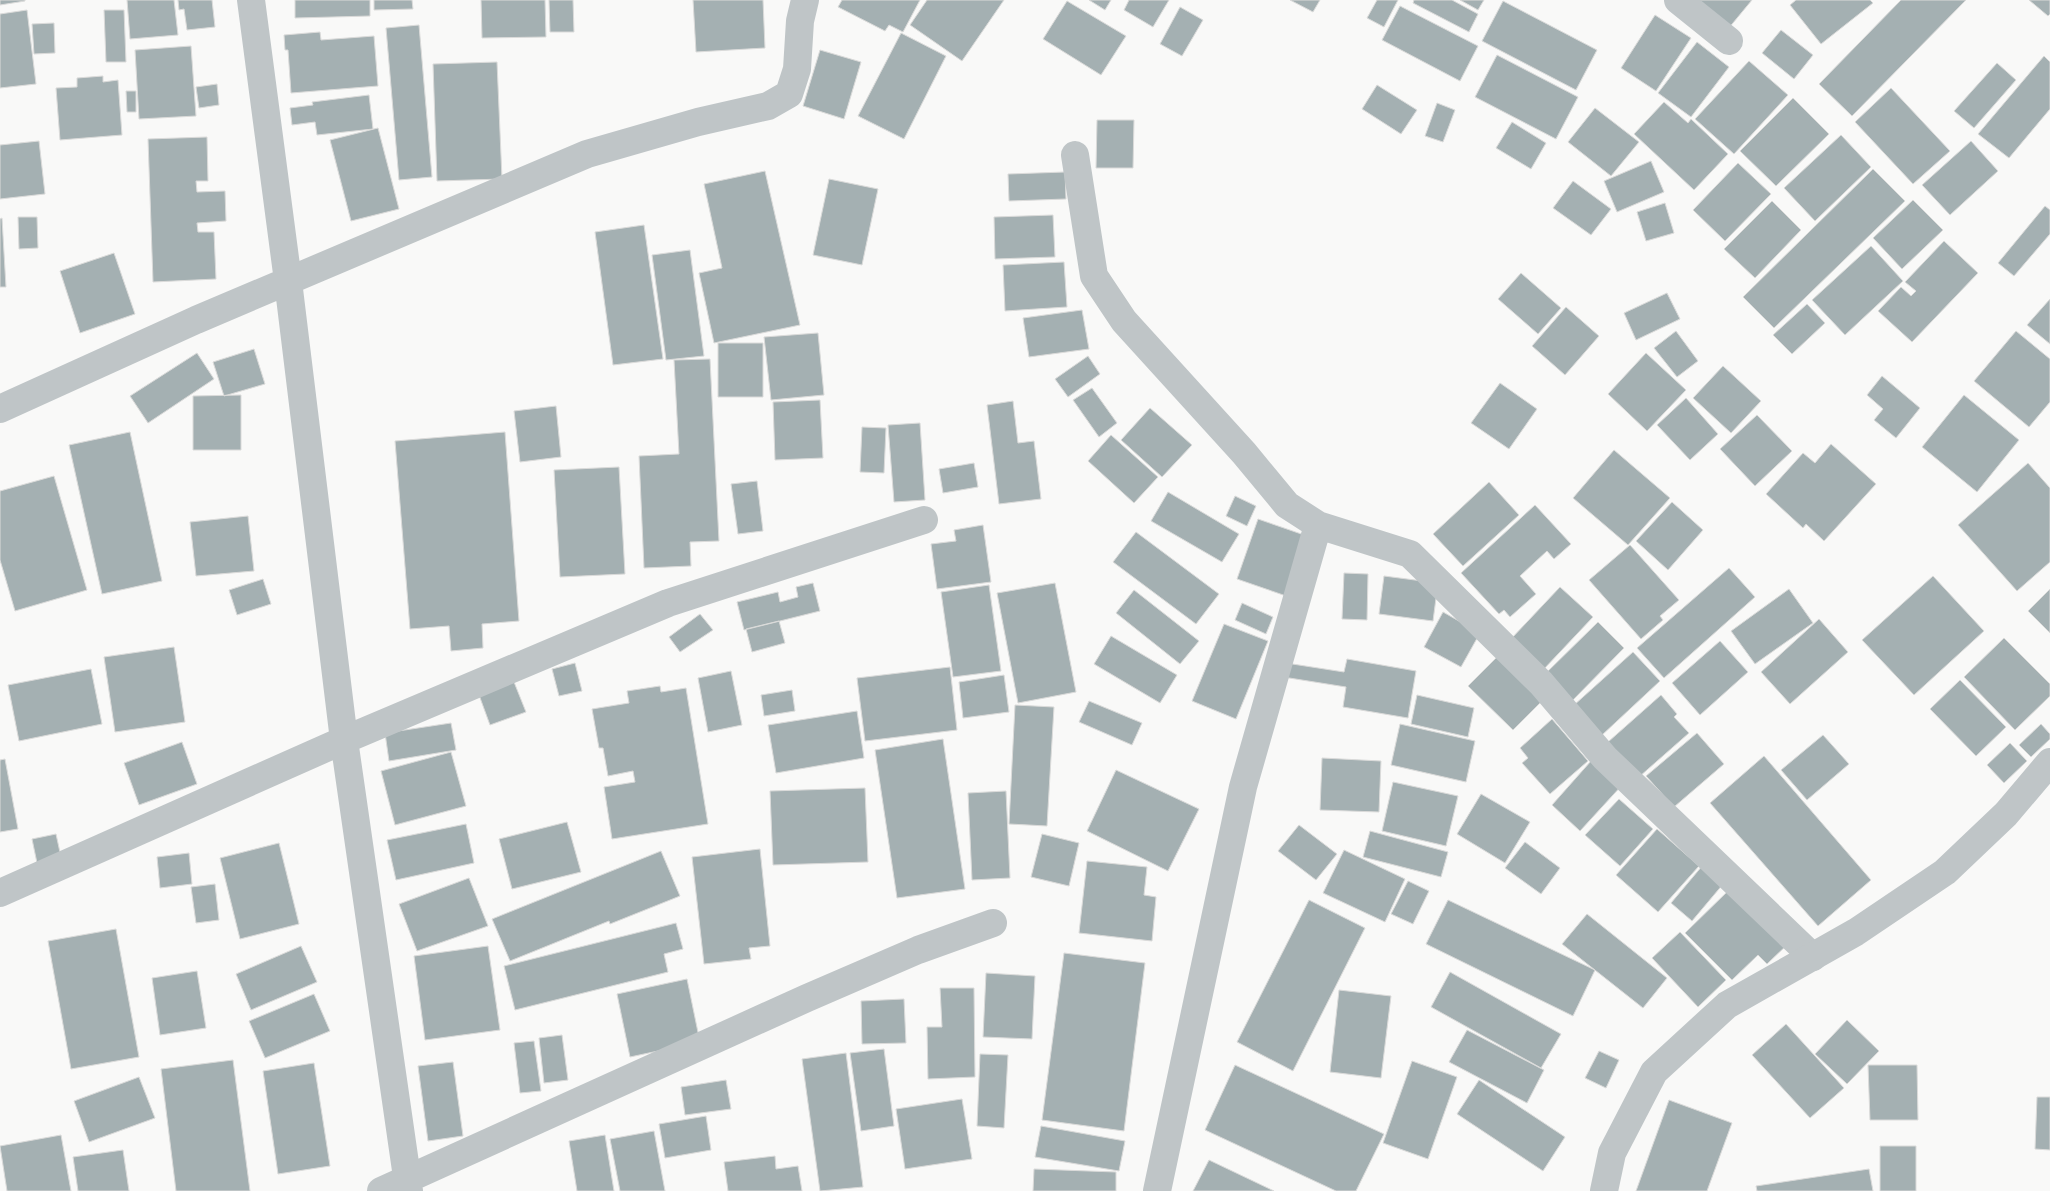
<svg xmlns="http://www.w3.org/2000/svg" width="2050" height="1191" viewBox="0 0 2050 1191" font-family="'Public Sans',sans-serif">
<style>
.building{fill:#a4b0b2;stroke:#dbdbda}
.lines{fill:none;stroke-linecap:round;stroke-linejoin:round}
.minor{stroke:#bfc5c7;stroke-width:28}
.tertiary{stroke:#bfc5c7;stroke-width:28}
</style>
<rect width="100%" height="100%" fill="#f9f9f8"/>
<path class="building" d="M 0,0 L 25,0 L 25,1 L 0,5 Z
M 127,0 L 174,0 L 178,35 L 130,39 Z
M 178,0 L 212,0 L 215,27 L 187,30 L 184,9 L 179,10 Z
M 295,0 L 370,0 L 370,16 L 295,18 Z
M 374,0 L 412,0 L 413,9 L 374,10 Z
M 481,0 L 545,0 L 546,37 L 482,38 Z
M 549,0 L 573,0 L 574,32 L 550,32 Z
M 693,0 L 763,0 L 765,48 L 696,52 Z
M 842,0 L 920,0 L 903,32 L 889,25 L 885,31 L 838,7 Z
M 927,0 L 1004,0 L 962,61 L 910,25 Z
M 1089,0 L 1111,0 L 1105,10 Z
M 1129,0 L 1169,0 L 1153,27 L 1124,10 Z
M 1290,0 L 1320,0 L 1313,12 Z
M 1377,0 L 1398,0 L 1384,27 L 1367,18 Z
M 1414,0 L 1452,0 L 1478,14 L 1469,32 L 1413,3 Z
M 1460,0 L 1484,0 L 1478,10 Z
M 1693,0 L 1752,0 L 1728,29 Z
M 1796,0 L 1870,0 L 1873,3 L 1821,44 L 1790,5 Z
M 1901,0 L 1966,0 L 1852,116 L 1819,84 Z
M 2029,0 L 2050,0 L 2050,14 L 2048,16 Z
M 1067,1 L 1126,36 L 1101,75 L 1043,39 Z
M 1503,1 L 1597,50 L 1576,90 L 1482,41 Z
M 1400,6 L 1478,46 L 1460,81 L 1382,40 Z
M 1180,7 L 1203,20 L 1182,56 L 1160,44 Z
M 27,10 L 36,84 L 0,88 L 0,14 Z
M 104,10 L 124,10 L 126,62 L 106,62 Z
M 1655,15 L 1691,38 L 1656,91 L 1621,68 Z
M 54,23 L 55,53 L 34,54 L 32,24 Z
M 419,25 L 432,177 L 399,180 L 386,28 Z
M 1781,30 L 1813,55 L 1794,79 L 1762,53 Z
M 320,32 L 321,40 L 374,36 L 378,86 L 291,93 L 288,50 L 285,50 L 284,35 Z
M 901,33 L 946,56 L 904,139 L 858,116 Z
M 1697,42 L 1729,67 L 1691,117 L 1658,93 Z
M 191,46 L 196,116 L 139,119 L 135,50 Z
M 820,50 L 861,62 L 844,119 L 803,106 Z
M 1497,55 L 1578,97 L 1556,139 L 1475,97 Z
M 2044,56 L 2050,62 L 2050,109 L 2009,158 L 1978,134 Z
M 1749,61 L 1788,95 L 1734,154 L 1695,119 Z
M 497,62 L 502,179 L 437,181 L 433,64 Z
M 1997,63 L 2016,80 L 1974,128 L 1954,111 Z
M 103,76 L 103,82 L 118,80 L 122,135 L 60,140 L 56,88 L 77,87 L 77,78 Z
M 217,84 L 219,105 L 199,108 L 196,87 Z
M 1377,85 L 1417,110 L 1401,134 L 1362,109 Z
M 1891,88 L 1950,151 L 1913,184 L 1855,122 Z
M 126,91 L 136,91 L 136,112 L 127,112 Z
M 369,95 L 373,129 L 317,135 L 315,122 L 292,125 L 290,108 L 313,105 L 312,102 Z
M 1793,98 L 1829,134 L 1776,186 L 1740,151 Z
M 1664,102 L 1688,123 L 1691,119 L 1728,154 L 1694,190 L 1634,134 Z
M 1437,103 L 1455,110 L 1443,142 L 1425,136 Z
M 1595,108 L 1639,142 L 1611,176 L 1568,142 Z
M 1097,120 L 1134,120 L 1133,168 L 1096,168 Z
M 1512,122 L 1546,143 L 1531,169 L 1496,148 Z
M 378,128 L 399,209 L 351,221 L 330,140 Z
M 1841,135 L 1871,167 L 1815,221 L 1784,188 Z
M 207,137 L 208,181 L 196,181 L 197,192 L 225,191 L 226,221 L 197,223 L 198,232 L 214,232 L 216,279 L 153,282 L 148,139 Z
M 39,141 L 45,194 L 0,199 L 0,145 Z
M 1971,141 L 1998,171 L 1950,215 L 1922,185 Z
M 1651,161 L 1664,192 L 1617,212 L 1604,181 Z
M 1738,163 L 1771,194 L 1725,241 L 1693,210 Z
M 1873,169 L 1905,201 L 1774,328 L 1743,297 Z
M 765,171 L 800,325 L 714,343 L 699,273 L 722,268 L 704,184 Z
M 1065,172 L 1066,199 L 1009,201 L 1008,174 Z
M 829,179 L 878,189 L 862,265 L 813,255 Z
M 1573,181 L 1611,209 L 1591,235 L 1553,208 Z
M 1913,200 L 1943,230 L 1902,269 L 1873,238 Z
M 1772,201 L 1801,230 L 1755,278 L 1724,249 Z
M 1665,203 L 1674,233 L 1646,241 L 1637,212 Z
M 2045,206 L 2050,210 L 2050,234 L 2014,276 L 1998,263 Z
M 1053,215 L 1055,257 L 995,259 L 994,217 Z
M 18,217 L 37,217 L 38,248 L 19,249 Z
M 2,218 L 6,287 L 0,287 L 0,219 Z
M 644,225 L 663,359 L 613,365 L 595,232 Z
M 1944,241 L 1978,273 L 1912,342 L 1878,311 L 1901,287 L 1911,296 L 1916,291 L 1905,282 Z
M 1871,246 L 1903,281 L 1845,335 L 1812,300 Z
M 690,250 L 704,356 L 666,360 L 652,255 Z
M 114,253 L 135,314 L 80,333 L 60,271 Z
M 1064,262 L 1067,307 L 1005,311 L 1003,265 Z
M 1521,273 L 1561,308 L 1538,334 L 1498,299 Z
M 1667,293 L 1680,319 L 1636,340 L 1624,313 Z
M 2050,299 L 2050,344 L 2027,325 Z
M 1807,304 L 1825,323 L 1792,354 L 1773,335 Z
M 1566,307 L 1599,336 L 1565,375 L 1532,346 Z
M 1082,310 L 1089,349 L 1029,357 L 1023,318 Z
M 1676,331 L 1698,361 L 1677,377 L 1654,348 Z
M 2016,331 L 2050,359 L 2050,402 L 2029,427 L 1974,381 Z
M 818,333 L 824,395 L 771,400 L 764,337 Z
M 718,343 L 763,343 L 763,397 L 718,397 Z
M 254,349 L 265,384 L 224,396 L 213,362 Z
M 197,353 L 214,379 L 148,423 L 130,396 Z
M 1646,353 L 1686,390 L 1647,431 L 1608,394 Z
M 1088,356 L 1100,374 L 1068,397 L 1055,379 Z
M 710,359 L 719,541 L 690,542 L 691,566 L 644,568 L 639,456 L 679,454 L 674,360 Z
M 1723,366 L 1761,401 L 1731,433 L 1693,398 Z
M 1882,376 L 1920,408 L 1896,438 L 1874,420 L 1883,409 L 1867,395 Z
M 1500,383 L 1537,409 L 1509,449 L 1471,423 Z
M 1092,388 L 1117,423 L 1099,437 L 1073,400 Z
M 241,395 L 241,450 L 193,450 L 193,396 Z
M 1964,395 L 2019,440 L 1977,492 L 1922,447 Z
M 1686,398 L 1718,434 L 1690,460 L 1657,425 Z
M 820,400 L 823,458 L 775,460 L 773,402 Z
M 1013,401 L 1018,443 L 1034,441 L 1041,499 L 999,504 L 987,405 Z
M 556,406 L 561,457 L 520,462 L 514,411 Z
M 1150,408 L 1192,445 L 1162,477 L 1121,440 Z
M 1757,415 L 1792,451 L 1755,486 L 1720,449 Z
M 920,423 L 925,500 L 894,502 L 888,425 Z
M 862,427 L 886,428 L 884,473 L 860,472 Z
M 130,432 L 162,581 L 102,594 L 69,445 Z
M 505,432 L 519,621 L 482,624 L 483,648 L 451,651 L 449,626 L 410,629 L 395,441 Z
M 1111,435 L 1158,477 L 1134,503 L 1088,461 Z
M 1831,444 L 1876,484 L 1824,541 L 1806,524 L 1803,528 L 1766,494 L 1803,453 L 1815,463 Z
M 1614,450 L 1670,498 L 1628,545 L 1573,498 Z
M 974,463 L 978,487 L 943,493 L 939,469 Z
M 2028,463 L 2050,488 L 2050,562 L 2017,591 L 1958,525 Z
M 619,467 L 625,574 L 560,577 L 554,470 Z
M 54,476 L 87,590 L 15,611 L 0,560 L 0,491 Z
M 757,481 L 763,531 L 738,534 L 731,484 Z
M 1489,482 L 1519,515 L 1463,566 L 1433,534 Z
M 1168,492 L 1239,534 L 1222,562 L 1151,521 Z
M 1235,496 L 1256,506 L 1247,526 L 1226,516 Z
M 1672,502 L 1703,530 L 1668,570 L 1636,541 Z
M 1535,505 L 1571,544 L 1554,559 L 1547,551 L 1520,576 L 1536,594 L 1510,617 L 1504,610 L 1499,614 L 1461,573 Z
M 248,516 L 254,571 L 196,576 L 190,522 Z
M 1258,519 L 1310,537 L 1289,597 L 1237,579 Z
M 983,525 L 991,582 L 937,589 L 931,544 L 956,541 L 954,530 Z
M 1136,532 L 1219,594 L 1196,624 L 1113,562 Z
M 1630,545 L 1679,600 L 1660,616 L 1663,620 L 1641,639 L 1589,580 Z
M 1729,568 L 1755,597 L 1664,678 L 1637,648 Z
M 1344,573 L 1368,574 L 1367,620 L 1342,619 Z
M 1384,576 L 1438,583 L 1433,621 L 1379,614 Z
M 1933,576 L 1984,631 L 1914,695 L 1862,640 Z
M 263,579 L 271,604 L 237,615 L 229,590 Z
M 813,583 L 820,611 L 744,630 L 737,602 L 778,592 L 780,602 L 798,597 L 796,587 Z
M 1055,583 L 1076,692 L 1018,703 L 997,593 Z
M 989,585 L 1001,671 L 953,677 L 941,592 Z
M 1560,587 L 1593,617 L 1543,670 L 1510,640 Z
M 1789,589 L 1813,623 L 1755,664 L 1731,631 Z
M 2050,589 L 2050,633 L 2028,611 Z
M 1134,590 L 1199,641 L 1180,664 L 1116,613 Z
M 1242,603 L 1273,617 L 1266,634 L 1235,620 Z
M 1443,612 L 1480,633 L 1461,667 L 1424,647 Z
M 700,614 L 713,630 L 680,652 L 669,637 Z
M 1819,619 L 1848,652 L 1790,704 L 1761,672 Z
M 779,621 L 785,643 L 752,652 L 746,629 Z
M 1598,622 L 1624,648 L 1570,703 L 1543,676 Z
M 1224,624 L 1268,641 L 1236,719 L 1192,701 Z
M 1111,636 L 1177,675 L 1160,703 L 1094,664 Z
M 2004,638 L 2050,684 L 2050,696 L 2015,730 L 1964,677 Z
M 1720,641 L 1748,672 L 1700,715 L 1672,683 Z
M 174,647 L 185,722 L 115,732 L 104,657 Z
M 1633,652 L 1660,681 L 1601,736 L 1573,706 Z
M 1498,656 L 1543,700 L 1513,730 L 1468,686 Z
M 1347,659 L 1416,671 L 1408,718 L 1343,707 L 1346,687 L 1283,677 L 1286,663 L 1344,672 Z
M 575,663 L 582,691 L 559,696 L 552,669 Z
M 950,667 L 957,730 L 865,741 L 857,678 Z
M 91,669 L 102,724 L 19,741 L 8,685 Z
M 731,671 L 742,725 L 708,732 L 698,678 Z
M 1004,675 L 1009,712 L 963,718 L 959,682 Z
M 1960,680 L 2006,727 L 1976,756 L 1930,709 Z
M 514,682 L 526,712 L 490,725 L 479,695 Z
M 660,686 L 661,692 L 686,688 L 708,824 L 612,839 L 604,787 L 635,782 L 633,771 L 608,776 L 603,748 L 599,748 L 592,709 L 629,703 L 627,691 Z
M 792,690 L 795,711 L 764,716 L 761,695 Z
M 1417,695 L 1474,708 L 1468,737 L 1411,724 Z
M 1661,695 L 1677,714 L 1674,717 L 1689,733 L 1639,777 L 1608,742 Z
M 1089,701 L 1142,723 L 1132,745 L 1079,722 Z
M 1015,705 L 1054,707 L 1047,826 L 1009,824 Z
M 857,711 L 864,758 L 776,773 L 768,725 Z
M 1552,719 L 1588,761 L 1550,794 L 1522,763 L 1528,758 L 1520,748 Z
M 451,723 L 456,750 L 389,761 L 385,733 Z
M 1400,724 L 1475,741 L 1466,782 L 1391,765 Z
M 2041,724 L 2050,734 L 2050,739 L 2031,757 L 2019,745 Z
M 1697,733 L 1724,764 L 1674,807 L 1646,776 Z
M 1823,735 L 1849,764 L 1807,800 L 1781,770 Z
M 943,739 L 965,889 L 897,898 L 875,750 Z
M 182,742 L 197,784 L 139,805 L 124,763 Z
M 2010,743 L 2027,761 L 2004,783 L 1987,765 Z
M 451,752 L 466,806 L 395,825 L 381,771 Z
M 1764,756 L 1871,880 L 1818,926 L 1710,803 Z
M 1322,758 L 1381,761 L 1379,812 L 1320,810 Z
M 5,759 L 18,829 L 0,832 L 0,760 Z
M 1591,761 L 1624,783 L 1580,831 L 1552,805 Z
M 1116,770 L 1199,809 L 1168,871 L 1087,831 Z
M 1393,782 L 1458,796 L 1446,846 L 1382,831 Z
M 865,788 L 868,862 L 773,865 L 770,791 Z
M 1006,791 L 1010,878 L 972,880 L 968,793 Z
M 1481,794 L 1530,822 L 1505,863 L 1457,834 Z
M 1619,799 L 1653,829 L 1620,866 L 1585,835 Z
M 567,822 L 581,872 L 512,889 L 499,839 Z
M 466,824 L 474,863 L 396,880 L 387,840 Z
M 1299,825 L 1337,854 L 1316,880 L 1278,851 Z
M 1657,829 L 1699,866 L 1658,912 L 1616,875 Z
M 1370,831 L 1448,852 L 1441,877 L 1363,857 Z
M 56,834 L 61,857 L 37,863 L 32,839 Z
M 1042,834 L 1079,843 L 1069,886 L 1031,877 Z
M 1525,842 L 1560,868 L 1541,894 L 1505,868 Z
M 279,843 L 299,924 L 240,939 L 220,858 Z
M 760,849 L 770,946 L 749,948 L 751,959 L 704,964 L 692,857 Z
M 1344,850 L 1405,879 L 1385,922 L 1323,893 Z
M 661,851 L 680,896 L 610,924 L 609,921 L 510,961 L 492,919 Z
M 189,853 L 192,884 L 160,888 L 157,857 Z
M 1087,861 L 1147,867 L 1144,895 L 1156,897 L 1152,941 L 1079,933 Z
M 1703,865 L 1724,883 L 1692,921 L 1671,903 Z
M 469,878 L 488,926 L 417,951 L 399,904 Z
M 1408,881 L 1429,891 L 1413,924 L 1391,914 Z
M 215,884 L 219,920 L 196,923 L 191,887 Z
M 1731,888 L 1788,944 L 1767,964 L 1758,955 L 1732,980 L 1685,933 Z
M 1309,900 L 1365,928 L 1293,1071 L 1237,1042 Z
M 1448,900 L 1595,970 L 1573,1016 L 1426,944 Z
M 1587,914 L 1667,978 L 1643,1008 L 1562,944 Z
M 676,923 L 683,949 L 664,954 L 668,972 L 515,1010 L 504,966 Z
M 116,929 L 139,1057 L 71,1069 L 48,941 Z
M 1680,932 L 1726,980 L 1698,1007 L 1652,958 Z
M 301,946 L 317,982 L 251,1010 L 236,974 Z
M 488,946 L 500,1030 L 425,1040 L 414,956 Z
M 1064,953 L 1145,963 L 1124,1131 L 1042,1120 Z
M 197,971 L 206,1028 L 160,1035 L 152,978 Z
M 1450,972 L 1561,1034 L 1541,1068 L 1431,1007 Z
M 986,973 L 1035,976 L 1032,1039 L 983,1037 Z
M 687,979 L 700,1042 L 630,1057 L 617,994 Z
M 940,988 L 974,988 L 975,1077 L 928,1079 L 927,1027 L 942,1027 Z
M 1339,990 L 1391,996 L 1381,1078 L 1330,1072 Z
M 314,994 L 330,1031 L 265,1058 L 249,1021 Z
M 904,999 L 906,1043 L 862,1044 L 861,1001 Z
M 1847,1020 L 1879,1051 L 1847,1084 L 1815,1054 Z
M 1786,1024 L 1844,1088 L 1810,1118 L 1752,1055 Z
M 1467,1030 L 1544,1070 L 1527,1103 L 1449,1062 Z
M 562,1035 L 568,1080 L 544,1083 L 539,1038 Z
M 534,1041 L 541,1091 L 520,1093 L 514,1043 Z
M 884,1049 L 894,1126 L 861,1131 L 850,1053 Z
M 1599,1051 L 1619,1060 L 1606,1088 L 1585,1078 Z
M 846,1053 L 863,1187 L 820,1191 L 802,1059 Z
M 980,1054 L 1008,1055 L 1004,1128 L 977,1126 Z
M 233,1060 L 250,1191 L 176,1191 L 161,1069 Z
M 1412,1061 L 1457,1077 L 1428,1159 L 1383,1143 Z
M 453,1062 L 463,1136 L 428,1141 L 418,1066 Z
M 314,1063 L 330,1166 L 278,1174 L 263,1071 Z
M 1235,1065 L 1384,1134 L 1356,1191 L 1336,1191 L 1205,1130 Z
M 1868,1065 L 1917,1065 L 1918,1120 L 1870,1120 Z
M 139,1077 L 155,1118 L 89,1142 L 74,1101 Z
M 726,1080 L 731,1109 L 685,1115 L 681,1087 Z
M 1479,1080 L 1565,1137 L 1543,1171 L 1457,1114 Z
M 2037,1097 L 2050,1097 L 2050,1150 L 2035,1149 Z
M 962,1099 L 972,1159 L 905,1169 L 896,1109 Z
M 1669,1100 L 1732,1123 L 1707,1191 L 1636,1191 Z
M 706,1116 L 711,1150 L 665,1158 L 659,1124 Z
M 1041,1126 L 1125,1141 L 1119,1171 L 1035,1157 Z
M 654,1131 L 665,1191 L 620,1191 L 610,1139 Z
M 61,1135 L 71,1191 L 7,1191 L 0,1146 Z
M 605,1135 L 614,1191 L 577,1191 L 569,1141 Z
M 1880,1146 L 1916,1146 L 1916,1191 L 1880,1191 Z
M 123,1150 L 129,1191 L 78,1191 L 73,1157 Z
M 775,1156 L 776,1169 L 798,1166 L 802,1191 L 728,1191 L 724,1162 Z
M 1209,1160 L 1274,1191 L 1193,1191 Z
M 1034,1169 L 1116,1172 L 1116,1191 L 1033,1191 Z
M 1869,1169 L 1873,1191 L 1757,1191 L 1756,1186 Z"/>
<g class="lines">
<path class="minor" d="M 251,0 L 288,281 L 344,740 L 409,1191
M 1678,0 L 1729,41
M 1075,155 L 1094,276 L 1124,321 L 1244,453 L 1287,505 L 1318,525 L 1410,554 L 1541,683 L 1605,758 L 1813,957
M 0,409 L 196,320 L 587,154 L 698,122 L 768,106 L 789,94 L 797,69 L 800,21 L 805,0
M 0,893 L 344,740 L 668,603 L 924,520
M 381,1191 L 807,998 L 918,950 L 993,923
M 1157,1191 L 1243,787 L 1318,525"/>
<path class="tertiary" d="M 1604,1191 L 1612,1153 L 1654,1072 L 1727,1005 L 1856,932 L 1945,872 L 2006,814 L 2050,762"/>
</g>
</svg>
